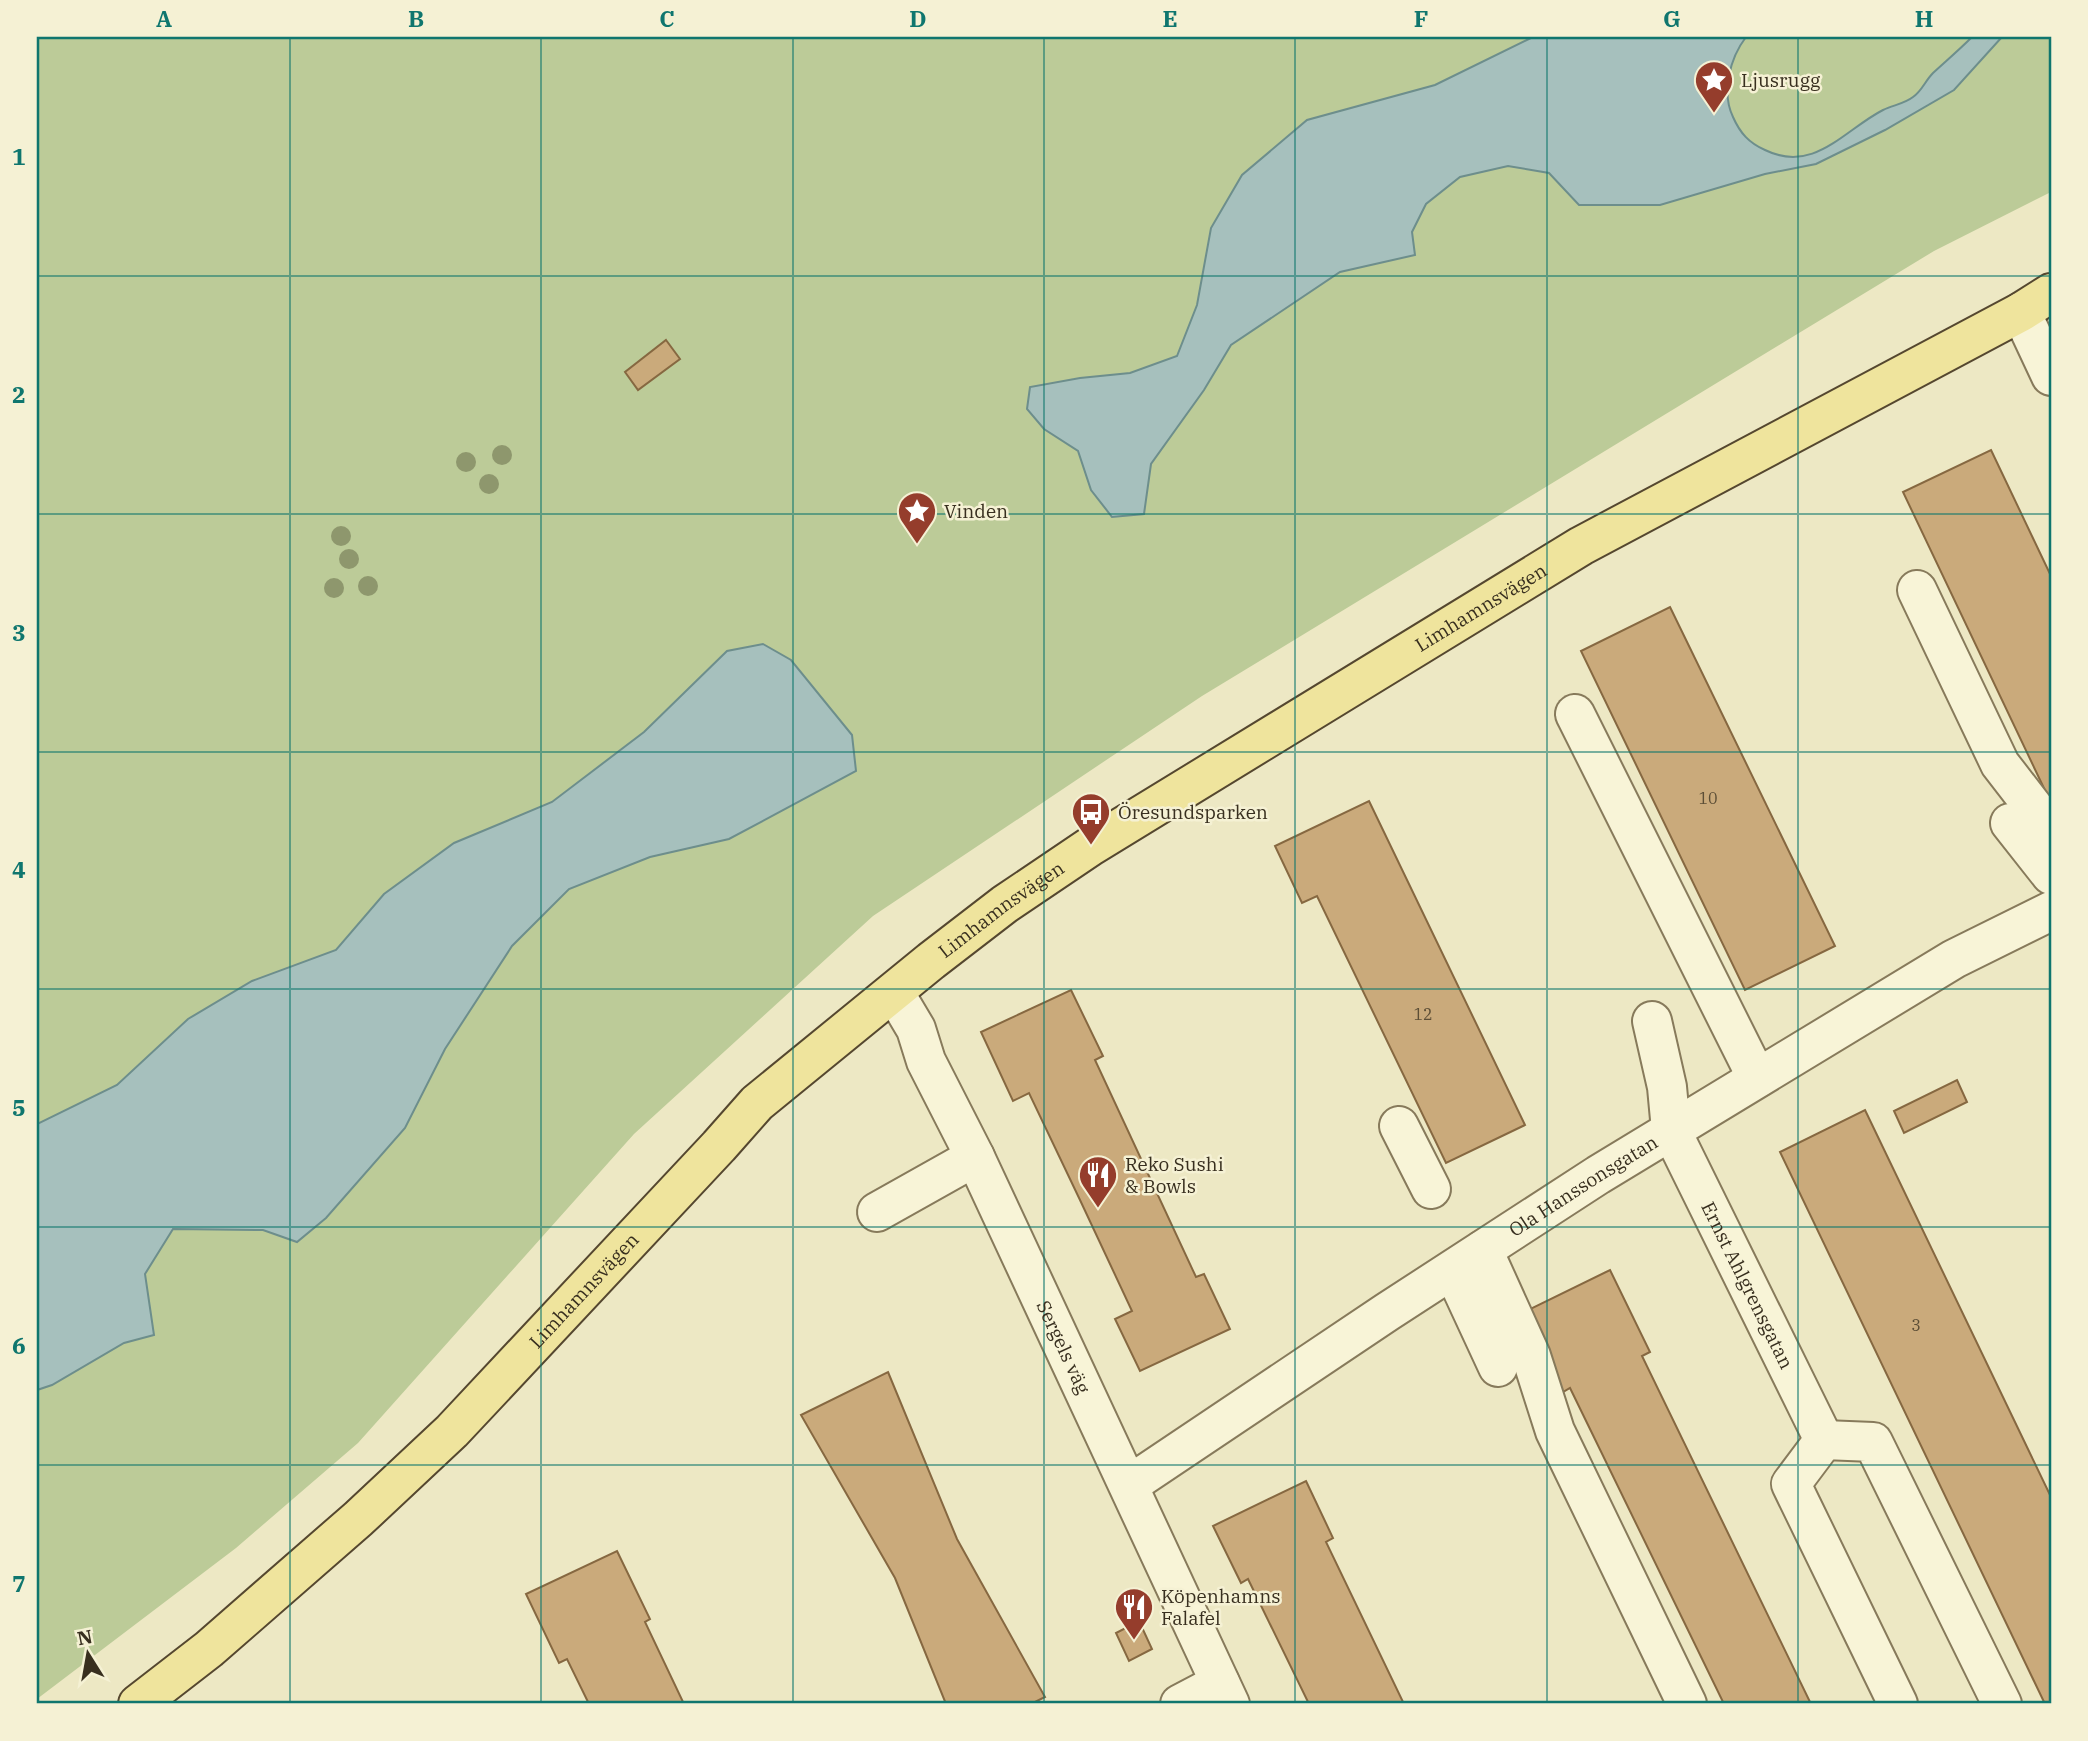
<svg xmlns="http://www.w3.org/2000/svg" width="2088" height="1741" viewBox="0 0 2088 1741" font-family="'IBM Plex Serif',serif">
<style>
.green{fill:#bccb98}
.water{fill:#a6c0bd;stroke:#6d8e8c;stroke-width:2}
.building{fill:#caaa7b;stroke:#866841;stroke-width:2}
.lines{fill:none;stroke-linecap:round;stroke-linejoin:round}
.minor-casing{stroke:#877a5b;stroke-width:42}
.major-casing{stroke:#55472f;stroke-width:42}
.minor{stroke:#f8f4d7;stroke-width:38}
.major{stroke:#efe49d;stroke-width:38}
.tree{fill:#8e976d}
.grid{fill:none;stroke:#0f766e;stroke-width:2;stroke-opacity:0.55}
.labels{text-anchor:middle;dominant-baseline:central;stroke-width:5;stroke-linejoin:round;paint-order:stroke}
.number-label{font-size:16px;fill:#5c4e36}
.poi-label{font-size:19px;fill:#382f1f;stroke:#f5f1d4;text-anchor:start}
.street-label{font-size:19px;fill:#382f1f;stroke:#f5f1d4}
.neatline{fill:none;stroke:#0f766e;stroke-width:2.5}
.grid-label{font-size:23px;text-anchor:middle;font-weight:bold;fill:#0f766e}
</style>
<rect width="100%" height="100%" fill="#ede8c4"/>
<path class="green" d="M 37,37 L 2051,37 L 2051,192 L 1934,251 L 1202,696 L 873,916 L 634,1134 L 358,1443 L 236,1548 L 37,1699 Z"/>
<path class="water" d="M 1533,37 L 1746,37 C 1730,58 1721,92 1733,117 C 1740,133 1749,143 1765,150 C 1814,174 1844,130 1883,110 C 1893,105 1904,104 1913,97 C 1922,91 1925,81 1933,73 C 1946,61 1959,50 1972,37 L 2002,37 L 1954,90 L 1885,130 L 1816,164 L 1765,174 L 1660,205 L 1579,205 L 1549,173 L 1508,166 L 1460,177 L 1426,204 L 1412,232 L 1415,255 L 1340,272 L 1231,345 L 1204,390 L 1151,464 L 1144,514 L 1112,517 L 1091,490 L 1078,451 L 1044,429 L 1027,409 L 1030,387 L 1080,378 L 1130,373 L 1177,356 L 1197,305 L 1211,228 L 1242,175 L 1307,120 L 1435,85 Z
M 763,644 L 791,660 L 852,735 L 856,771 L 729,839 L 650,857 L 569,889 L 512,946 L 445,1049 L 405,1128 L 326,1218 L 297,1242 L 263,1230 L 173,1229 L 145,1274 L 154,1335 L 124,1343 L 52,1385 L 37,1390 L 37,1124 L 117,1085 L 188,1019 L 252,981 L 336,950 L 384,894 L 454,843 L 552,802 L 644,732 L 727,651 Z"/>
<path class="building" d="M 666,340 L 680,359 L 638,390 L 625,372 Z
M 1991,450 L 2051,576 L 2051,803 L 1903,492 Z
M 1670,607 L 1835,946 L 1745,990 L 1581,651 Z
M 1369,801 L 1525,1125 L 1446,1163 L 1317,896 L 1302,903 L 1275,846 Z
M 1071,990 L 1103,1056 L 1095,1060 L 1196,1277 L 1204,1274 L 1230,1329 L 1140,1371 L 1115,1319 L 1132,1311 L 1080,1200 L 1029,1093 L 1013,1101 L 981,1032 Z
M 1957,1080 L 1967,1102 L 1904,1133 L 1894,1111 Z
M 1865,1110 L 2051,1497 L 2051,1704 L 2045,1704 L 1780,1152 Z
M 1610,1270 L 1650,1352 L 1642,1356 L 1811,1704 L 1724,1704 L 1570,1388 L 1563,1392 L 1524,1312 Z
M 888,1372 L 957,1539 L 1045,1697 L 1031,1704 L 946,1704 L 895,1578 L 801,1415 Z
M 1306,1481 L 1333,1538 L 1326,1542 L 1404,1704 L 1309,1704 L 1248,1579 L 1241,1583 L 1213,1526 Z
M 617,1551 L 650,1619 L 645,1622 L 684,1704 L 589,1704 L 567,1659 L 559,1663 L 526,1594 Z
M 1139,1621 L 1152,1649 L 1129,1661 L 1116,1633 Z"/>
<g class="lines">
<g class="minor-casing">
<g id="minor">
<path d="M 2021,312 L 2051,376"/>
<path d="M 1917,590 L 2000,764 L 2051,830"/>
<path d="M 1575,714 L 1757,1078"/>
<path d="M 2010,823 L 2051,875"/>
<path id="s1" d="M 894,992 L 916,1029 L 926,1061 L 975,1157 L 1230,1704"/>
<path id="s2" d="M 1652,1021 L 1667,1087 L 1671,1130 L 1824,1440"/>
<path d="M 1399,1126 L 1431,1189"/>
<path d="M 877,1212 L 975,1157"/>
<path d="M 1483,1250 L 1531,1356 L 1555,1431 L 1687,1704"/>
<path d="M 1453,1270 L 1498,1367"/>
<path d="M 1824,1440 L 1873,1442 L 2002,1704"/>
<path d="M 1824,1440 L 1791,1484 L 1898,1704"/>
<path id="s3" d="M 1129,1485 L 1387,1312 L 1598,1175 L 1954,959 L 2051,911"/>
<path d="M 1180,1704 L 1220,1683"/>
</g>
</g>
<g class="major-casing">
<g id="major">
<path id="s4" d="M 138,1704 L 209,1649 L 358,1519 L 452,1431 L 719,1146 L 757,1103 L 931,961 L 1005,904 L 1091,846 L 1581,546 L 2021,312 L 2051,293"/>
</g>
</g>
<use href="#minor" class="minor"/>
<use href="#major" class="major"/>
</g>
<g class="tree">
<circle cx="502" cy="455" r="10"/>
<circle cx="466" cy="462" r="10"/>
<circle cx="489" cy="484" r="10"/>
<circle cx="341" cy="536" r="10"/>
<circle cx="349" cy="559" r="10"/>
<circle cx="368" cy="586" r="10"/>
<circle cx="334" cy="588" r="10"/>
</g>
<path class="grid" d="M 290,37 L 290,1704M 541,37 L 541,1704M 793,37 L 793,1704M 1044,37 L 1044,1704M 1295,37 L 1295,1704M 1547,37 L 1547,1704M 1798,37 L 1798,1704M 37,276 L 2051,276M 37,514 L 2051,514M 37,752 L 2051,752M 37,989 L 2051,989M 37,1227 L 2051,1227M 37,1465 L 2051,1465"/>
<defs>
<g id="sight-pin" transform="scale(2.0125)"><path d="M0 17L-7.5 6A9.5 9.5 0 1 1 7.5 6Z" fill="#953d2c" stroke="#f5f1d4"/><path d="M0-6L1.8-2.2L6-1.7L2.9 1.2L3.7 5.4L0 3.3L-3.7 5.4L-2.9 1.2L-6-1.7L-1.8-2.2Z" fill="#fff"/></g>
<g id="bus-pin" transform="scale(2.0125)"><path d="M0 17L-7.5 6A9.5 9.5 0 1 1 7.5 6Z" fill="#953d2c" stroke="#f5f1d4"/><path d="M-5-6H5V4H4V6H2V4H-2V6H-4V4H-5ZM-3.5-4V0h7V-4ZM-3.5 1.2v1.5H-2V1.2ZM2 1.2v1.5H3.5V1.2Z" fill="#fff"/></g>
<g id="restaurant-pin" transform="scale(2.0125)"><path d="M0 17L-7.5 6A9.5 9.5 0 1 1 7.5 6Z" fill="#953d2c" stroke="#f5f1d4"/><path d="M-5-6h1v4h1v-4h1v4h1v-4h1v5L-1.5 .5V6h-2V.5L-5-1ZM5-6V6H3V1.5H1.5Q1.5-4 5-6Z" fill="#fff"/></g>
</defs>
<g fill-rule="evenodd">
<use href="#sight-pin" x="1714" y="80"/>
<use href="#sight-pin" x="917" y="511"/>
<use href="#bus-pin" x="1091" y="812"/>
<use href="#restaurant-pin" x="1098" y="1175"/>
<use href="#restaurant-pin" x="1134" y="1607"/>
</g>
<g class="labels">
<g class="number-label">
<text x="1708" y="798">10</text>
<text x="1423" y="1014">12</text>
<text x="1916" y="1325">3</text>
</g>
<g class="poi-label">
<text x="1741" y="80">Ljusrugg</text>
<text x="944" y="511">Vinden</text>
<text x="1118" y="812">Öresundsparken</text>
<text x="1125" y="1164">Reko Sushi<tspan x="1125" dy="22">&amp; Bowls</tspan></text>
<text x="1161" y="1596">Köpenhamns<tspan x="1161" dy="22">Falafel</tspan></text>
</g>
<g class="street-label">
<text stroke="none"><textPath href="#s4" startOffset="1743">Limhamnsvägen</textPath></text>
<text stroke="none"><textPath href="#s4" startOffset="1176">Limhamnsvägen</textPath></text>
<text stroke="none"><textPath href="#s3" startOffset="544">Ola Hanssonsgatan</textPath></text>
<text stroke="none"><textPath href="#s2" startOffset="284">Ernst Ahlgrensgatan</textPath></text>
<text stroke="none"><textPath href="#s4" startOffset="609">Limhamnsvägen</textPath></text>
<text stroke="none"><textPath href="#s1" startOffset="394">Sergels väg</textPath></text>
</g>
</g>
<rect width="2088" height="1741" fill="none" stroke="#f5f1d4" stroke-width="77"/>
<g transform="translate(88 1654) rotate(349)" stroke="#f5f1d4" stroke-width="5" paint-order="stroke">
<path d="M0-5L12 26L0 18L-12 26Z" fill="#382f1f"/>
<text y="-10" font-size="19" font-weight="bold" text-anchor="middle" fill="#382f1f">N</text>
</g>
<rect x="38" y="38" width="2012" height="1664" class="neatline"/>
<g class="grid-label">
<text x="164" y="27">A</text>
<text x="416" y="27">B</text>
<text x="667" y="27">C</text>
<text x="918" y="27">D</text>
<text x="1170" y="27">E</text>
<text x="1421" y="27">F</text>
<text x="1672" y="27">G</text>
<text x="1924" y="27">H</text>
<text x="19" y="165">1</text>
<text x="19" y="403">2</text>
<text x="19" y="641">3</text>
<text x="19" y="878">4</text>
<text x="19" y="1116">5</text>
<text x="19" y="1354">6</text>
<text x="19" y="1592">7</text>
</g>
</svg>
